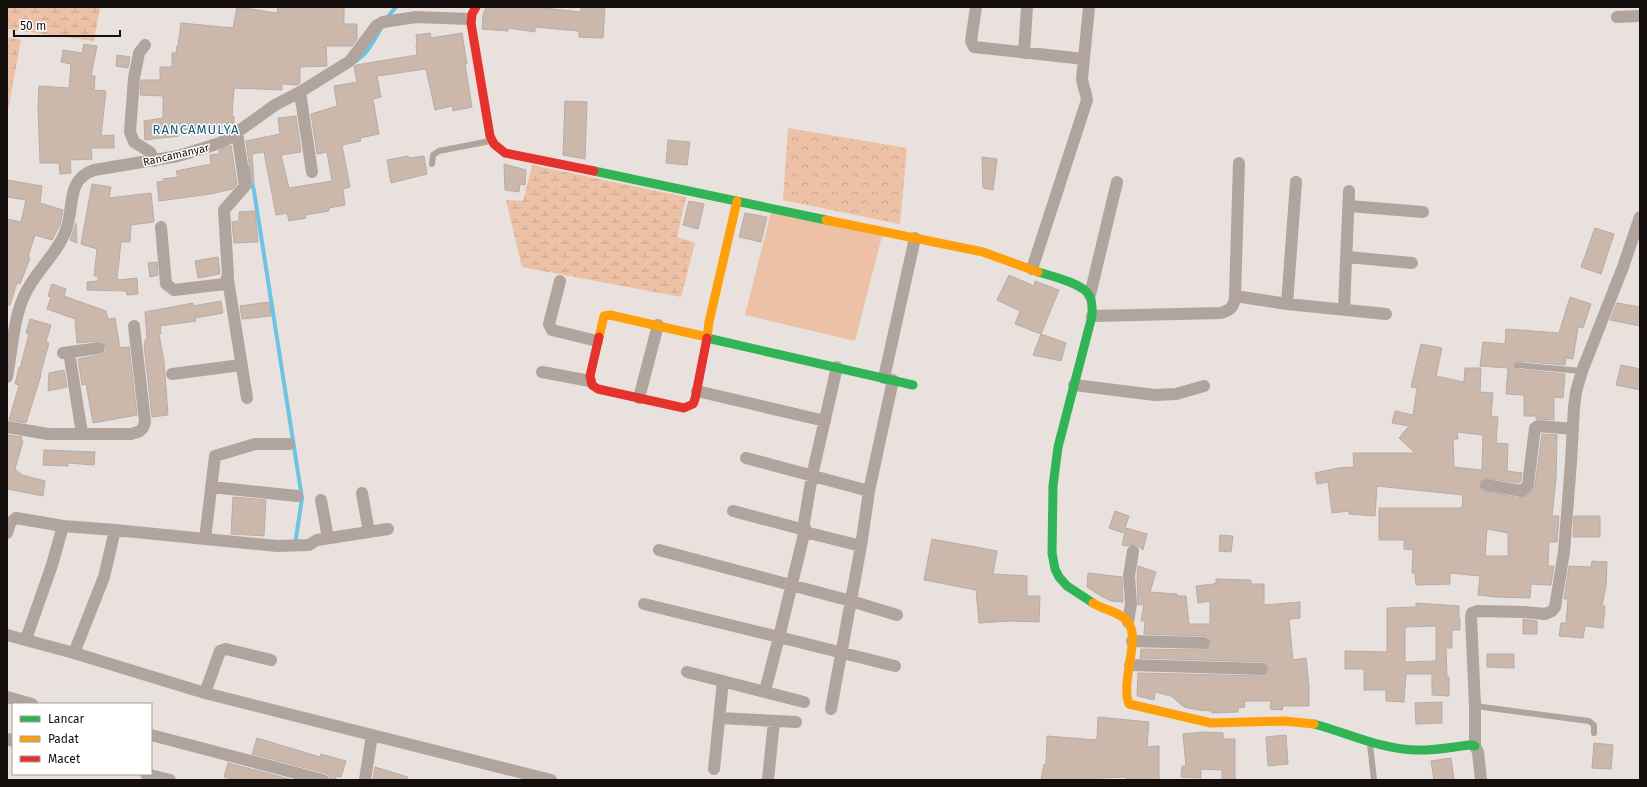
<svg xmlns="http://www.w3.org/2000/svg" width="1647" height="787" viewBox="0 0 1647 787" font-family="'Fira Sans',sans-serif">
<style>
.green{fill:#edc1a5}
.forest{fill:url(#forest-crowns)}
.wetland{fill:url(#wetland-marsh)}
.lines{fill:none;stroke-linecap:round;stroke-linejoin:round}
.stream{stroke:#6ec2e3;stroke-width:4}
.building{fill:#ccb8ab;stroke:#b4adaa;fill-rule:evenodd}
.lane{stroke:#b0a49c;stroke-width:6}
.street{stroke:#b0a49c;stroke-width:12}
.fast{stroke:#30b455;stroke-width:9}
.slow{stroke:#ff9f0a;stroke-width:9}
.jam{stroke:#e5322d;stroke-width:9}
.labels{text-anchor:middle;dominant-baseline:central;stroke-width:3;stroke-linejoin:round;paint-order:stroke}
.street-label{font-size:11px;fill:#140f0c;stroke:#fff}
.quarter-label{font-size:13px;letter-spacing:1px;fill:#125a75;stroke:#fff}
</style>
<defs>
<pattern id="forest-crowns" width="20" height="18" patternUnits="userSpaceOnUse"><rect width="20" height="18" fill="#edc1a5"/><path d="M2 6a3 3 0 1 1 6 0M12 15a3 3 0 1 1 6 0" fill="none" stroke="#caa58d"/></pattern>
<pattern id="wetland-marsh" width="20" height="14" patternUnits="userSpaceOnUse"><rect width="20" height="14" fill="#edc1a5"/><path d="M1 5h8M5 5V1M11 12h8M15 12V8" fill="none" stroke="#caa58d"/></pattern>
</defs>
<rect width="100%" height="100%" fill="#e9e1dd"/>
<path class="green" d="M 771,212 L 882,236 L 855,341 L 745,315 Z"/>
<path class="forest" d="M 788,128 L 907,148 L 900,224 L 783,200 Z"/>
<path class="wetland" d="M 7,7 L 100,7 L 94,41 L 7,29 Z
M 7,37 L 21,40 L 7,116 Z
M 532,165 L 686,197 L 677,237 L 695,243 L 681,297 L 522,267 L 506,200 L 523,201 Z"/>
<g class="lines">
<path class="stream" d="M 386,19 L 396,7
M 356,61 C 368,53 373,42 380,30
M 248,167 L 254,191 L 302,498 L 296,538 L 297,545"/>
</g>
<path class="building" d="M 237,7 L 277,13 L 278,7 L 344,7 L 344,24 L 357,24 L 357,39 L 352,46 L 326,46 L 327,66 L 300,67 L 300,83 L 297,85 L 282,84 L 282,90 L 234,88 L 232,116 L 234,116 L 234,125 L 232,126 L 178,130 L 179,136 L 145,140 L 144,121 L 163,118 L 163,96 L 140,95 L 141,80 L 160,80 L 160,67 L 172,67 L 172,53 L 176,53 L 177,46 L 178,46 L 181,23 L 233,28 Z
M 486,7 L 534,7 L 581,12 L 581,7 L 605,7 L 603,38 L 579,37 L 579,31 L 535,27 L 535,32 L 508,28 L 508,31 L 482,29 L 483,15 Z
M 430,33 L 431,38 L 462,33 L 467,64 L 465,64 L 472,107 L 453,111 L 452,106 L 435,110 L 426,69 L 377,76 L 381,97 L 373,99 L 379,134 L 360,138 L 361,141 L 342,145 L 350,187 L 343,189 L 345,205 L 329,208 L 329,211 L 305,215 L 306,218 L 289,221 L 287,213 L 276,215 L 264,152 L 252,154 L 254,185 L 252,185 L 246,141 L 280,134 L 278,118 L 296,116 L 301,152 L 281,155 L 289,188 L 332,181 L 327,152 L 317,154 L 311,114 L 337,106 L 334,86 L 357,82 L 354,67 L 356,65 L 417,55 L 416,45 L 417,45 L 416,35 Z
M 84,44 L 97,46 L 91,76 L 95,76 L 94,90 L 106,91 L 101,136 L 114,135 L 114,148 L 91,148 L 92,159 L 70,160 L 71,173 L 60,174 L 59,163 L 40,163 L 38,107 L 39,86 L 69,88 L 71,64 L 61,62 L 63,50 L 82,53 Z
M 117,55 L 130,57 L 128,68 L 116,66 Z
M 565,101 L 587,102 L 585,159 L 563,155 Z
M 668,140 L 690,142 L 687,165 L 666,163 Z
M 231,145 L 237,184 L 233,189 L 210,194 L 159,201 L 157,182 L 164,181 L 163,179 L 178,177 L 176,171 L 211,164 L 210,155 L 219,154 L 219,151 Z
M 408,156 L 409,158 L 424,156 L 427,174 L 391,183 L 387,160 Z
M 982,157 L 997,159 L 993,190 L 983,188 Z
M 504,164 L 526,170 L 525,185 L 520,184 L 519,192 L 505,190 Z
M 7,180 L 42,186 L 40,203 L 63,210 L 60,225 L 52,240 L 35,235 L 28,257 L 30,258 L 20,284 L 17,283 L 10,305 L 7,305 L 7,219 L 21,222 L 26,200 L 7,197 Z
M 92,184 L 111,187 L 109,198 L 151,193 L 154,222 L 131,225 L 130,242 L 121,242 L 117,280 L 137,278 L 138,294 L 127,295 L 126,291 L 87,290 L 87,282 L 98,281 L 98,276 L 94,276 L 97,249 L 81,244 Z
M 689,201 L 704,204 L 698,229 L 683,225 Z
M 255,211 L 258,242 L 234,243 L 232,222 L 239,221 L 239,212 Z
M 745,213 L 767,217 L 761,242 L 739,237 Z
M 76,223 L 77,243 L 70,240 Z
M 1595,228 L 1614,234 L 1601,274 L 1581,267 Z
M 218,257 L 220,274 L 198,278 L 195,261 Z
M 157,262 L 158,275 L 150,277 L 148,263 Z
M 1009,275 L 1034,286 L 1035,281 L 1059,290 L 1041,334 L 1015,324 L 1020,311 L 997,300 Z
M 52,284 L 66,289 L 64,296 L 106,311 L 108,319 L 115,318 L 120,348 L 129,347 L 137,415 L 93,423 L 86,384 L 82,385 L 78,359 L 100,355 L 106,351 L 106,347 L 102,341 L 98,341 L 77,343 L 75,319 L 47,309 L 51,297 L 48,296 Z
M 1570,297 L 1591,304 L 1583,328 L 1578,327 L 1573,359 L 1566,358 L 1565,365 L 1517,361 L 1514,362 L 1513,365 L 1517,369 L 1565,374 L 1563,398 L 1554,397 L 1554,420 L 1536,419 L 1536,416 L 1524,416 L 1524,395 L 1506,394 L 1508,368 L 1480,366 L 1483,342 L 1505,344 L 1506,329 L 1559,333 Z
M 221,301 L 223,313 L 195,318 L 196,321 L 160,326 L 161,334 L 159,334 L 164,361 L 168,415 L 152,417 L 144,345 L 145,344 L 145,340 L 147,339 L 145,312 L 193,303 L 193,306 Z
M 269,302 L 271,316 L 242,319 L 240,306 Z
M 1617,303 L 1640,307 L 1640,326 L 1610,320 Z
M 30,319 L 51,325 L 46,342 L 49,343 L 40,375 L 41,375 L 26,423 L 9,420 L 19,385 L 15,384 L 19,367 L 20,368 L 29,334 L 26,333 Z
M 1041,334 L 1066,343 L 1061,361 L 1033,355 Z
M 1421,344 L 1442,348 L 1436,376 L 1464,382 L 1465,368 L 1481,368 L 1480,392 L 1493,393 L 1491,416 L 1498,417 L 1496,443 L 1508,444 L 1507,471 L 1522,473 L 1520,483 L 1483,478 L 1479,484 L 1482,491 L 1521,498 L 1529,495 L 1535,485 L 1542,434 L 1557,435 L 1556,480 L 1552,516 L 1559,516 L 1557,542 L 1549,542 L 1548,566 L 1554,566 L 1551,585 L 1531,584 L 1530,598 L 1497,597 L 1478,595 L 1480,576 L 1450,573 L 1450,584 L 1416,585 L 1415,573 L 1412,573 L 1413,550 L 1404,549 L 1404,540 L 1379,540 L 1379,508 L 1462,508 L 1463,495 L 1377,486 L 1375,516 L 1349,514 L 1349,511 L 1332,513 L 1328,482 L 1317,484 L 1315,473 L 1338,468 L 1354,467 L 1353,453 L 1415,453 L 1399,438 L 1409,426 L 1392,423 L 1395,411 L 1413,415 L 1417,388 L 1411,387 ZM 1457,432 L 1483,435 L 1482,470 L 1454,467 L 1453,439 L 1458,439 ZM 1487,529 L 1508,533 L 1508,556 L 1485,556 Z
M 1621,365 L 1640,369 L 1640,390 L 1616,385 Z
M 64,370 L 67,387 L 48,391 L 49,373 Z
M 7,435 L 22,437 L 21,441 L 23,441 L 15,469 L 22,475 L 45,481 L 43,496 L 7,489 Z
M 44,450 L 95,452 L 94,465 L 68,463 L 68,466 L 43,465 Z
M 233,497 L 266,500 L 264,536 L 231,534 Z
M 1115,511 L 1129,516 L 1123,533 L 1109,528 Z
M 1574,516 L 1600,516 L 1600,537 L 1573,537 Z
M 1126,528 L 1147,534 L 1143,550 L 1135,544 L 1127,546 L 1122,545 Z
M 1220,535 L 1233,536 L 1231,552 L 1219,551 Z
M 932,539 L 997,551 L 993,574 L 1027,576 L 1027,596 L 1040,596 L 1039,622 L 1010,621 L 979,623 L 976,590 L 924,580 Z
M 1592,561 L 1607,562 L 1606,586 L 1602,606 L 1605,606 L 1603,628 L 1585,626 L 1583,638 L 1559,636 L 1561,623 L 1566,623 L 1568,599 L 1564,599 L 1569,566 L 1591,567 Z
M 1138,566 L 1156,572 L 1150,592 L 1177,594 L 1177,596 L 1186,596 L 1189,624 L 1210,624 L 1210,601 L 1198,603 L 1196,586 L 1213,584 L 1216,583 L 1216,579 L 1251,580 L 1251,584 L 1264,584 L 1264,605 L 1300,602 L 1300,618 L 1289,619 L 1293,660 L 1306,658 L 1309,686 L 1309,706 L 1283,706 L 1282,710 L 1270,709 L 1271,701 L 1244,701 L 1245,707 L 1238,708 L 1238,712 L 1212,713 L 1212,711 L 1198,710 L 1184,707 L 1171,696 L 1155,692 L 1154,700 L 1137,696 L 1138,673 L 1262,676 L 1268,673 L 1269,669 L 1266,663 L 1262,662 L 1140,658 L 1141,649 L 1204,650 L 1210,647 L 1211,643 L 1208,637 L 1204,636 L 1144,634 L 1145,621 L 1141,621 L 1144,604 L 1138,605 L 1137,576 Z
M 1088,573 L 1122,577 L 1123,602 L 1111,601 L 1101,596 L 1087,587 Z
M 1416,603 L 1459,606 L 1459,618 L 1460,618 L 1460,630 L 1452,630 L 1452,648 L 1446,648 L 1447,677 L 1449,677 L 1449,696 L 1432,695 L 1432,674 L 1406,674 L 1404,702 L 1386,701 L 1386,690 L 1364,690 L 1364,669 L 1345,669 L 1345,651 L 1387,652 L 1387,608 L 1416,607 ZM 1436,626 L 1436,661 L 1405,662 L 1405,627 Z
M 1523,619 L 1537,621 L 1537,634 L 1523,634 Z
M 1487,654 L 1514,654 L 1514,668 L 1487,667 Z
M 1442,702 L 1442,723 L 1416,724 L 1415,703 Z
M 1098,717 L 1149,722 L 1147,747 L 1159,746 L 1159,780 L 1127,780 L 1126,777 L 1100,778 L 1100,780 L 1041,780 L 1044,764 L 1046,764 L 1047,736 L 1097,740 Z
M 1205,732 L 1223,733 L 1223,739 L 1235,739 L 1235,780 L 1222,780 L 1222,770 L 1201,769 L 1201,778 L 1181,777 L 1182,766 L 1186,766 L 1183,734 Z
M 1286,735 L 1288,764 L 1268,766 L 1266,737 Z
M 257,738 L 320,757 L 321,754 L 346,761 L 341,777 L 336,776 L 336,780 L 330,780 L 329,775 L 325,773 L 252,754 Z
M 1594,743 L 1613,745 L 1611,769 L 1592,768 Z
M 1451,758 L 1454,780 L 1434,780 L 1431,761 Z
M 228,763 L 293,780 L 235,780 L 224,777 Z
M 375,767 L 408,777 L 407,780 L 373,780 Z"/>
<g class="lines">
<path class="lane" d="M 432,164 L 433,155 L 439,151 L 490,141
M 1517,365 L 1582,371
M 1475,706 L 1589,721 L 1594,725 L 1594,733
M 1370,744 L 1374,780"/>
<path class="street" d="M 976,7 L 971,41 L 974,47 L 1084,59
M 1617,17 L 1640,16
M 145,45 L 139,53 L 134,78 L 130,132 L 134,142 L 150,152 L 154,161
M 1024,53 L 1027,7
M 300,92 L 312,172
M 1349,206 L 1423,212
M 161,227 L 166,284 L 174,290 L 225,284 L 228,275 L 224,210 L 245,186 L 237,132
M 1347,257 L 1412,263
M 1032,269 L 1087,100 C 1086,92 1083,87 1082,79 L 1089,7
M 228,280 L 247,398
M 560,281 L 549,324 L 552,330 L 597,341
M 1090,295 L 1117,182
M 1235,296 L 1287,304 L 1386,314
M 1287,304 L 1296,182
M 1344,309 L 1349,191
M 1092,316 L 1221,313 C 1231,310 1234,307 1235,296 L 1239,163
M 69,352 L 82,434
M 63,353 L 99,348
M 837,367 L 812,476 L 804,523 L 805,530 L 809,533 L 861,546 L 869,491 L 893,380
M 542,372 L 590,381
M 172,374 L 241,365
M 7,377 C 12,351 13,321 24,296 C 35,271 59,253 67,227 C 74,204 67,179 94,170 L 178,156 L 220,143 L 229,138 L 275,105 L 300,92 L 350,61 L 376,26 L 383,22 L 416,17 L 470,19
M 884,378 L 915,238
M 1074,385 L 1155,395 L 1176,394 L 1204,386
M 697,391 L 825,421
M 639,398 L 658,325
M 7,427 L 48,434 L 131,434 C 139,432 143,431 145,422 L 134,326
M 746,458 L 869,491
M 1486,485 L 1522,491 L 1525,489 L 1528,484 L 1535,428 L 1538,426 L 1573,429
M 211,487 L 297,496
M 362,493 L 369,532
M 321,500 L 328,538
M 115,530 L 277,546 L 309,545 L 317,540 L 388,529
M 7,533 L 10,523 L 16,518 L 63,526 L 115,530 L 104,577 L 74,653 L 7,635
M 205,539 L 215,456 L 255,444 L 289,444
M 659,550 L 851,601 L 897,615
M 644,604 L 779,637 L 805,530 L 733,511
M 1128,622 L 1131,604 L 1129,576 L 1133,551
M 26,639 L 52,565 L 63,526
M 1132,641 L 1204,643
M 74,653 L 205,693 L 551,780
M 1130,665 L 1262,669
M 687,672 L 804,702
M 765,691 L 779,637 L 895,666
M 205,693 L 220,651 L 226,649 L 271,660
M 7,697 L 32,704
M 831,709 L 861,546
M 720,718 L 796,722
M 151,735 L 323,780
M 7,739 L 13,741
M 714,769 L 723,681
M 146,774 L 170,780
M 365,780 L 372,735
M 768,780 L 774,721
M 1481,780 L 1478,752 L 1475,746 L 1475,706 L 1471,617 L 1472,613 L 1478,611 L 1525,612 L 1545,614 L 1552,611 L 1555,607 L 1564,552 L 1571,462 L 1574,407 L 1576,392 L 1582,371 L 1623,267 L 1640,217"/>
<path class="fast" d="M 594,171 L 826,220
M 1038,272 C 1051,276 1082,283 1089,295 C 1093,301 1092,309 1092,316 L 1058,447 L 1053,486 L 1052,553 L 1055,569 L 1059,577 L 1067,586 L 1093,603
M 707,338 L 913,385
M 1314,724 C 1348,733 1380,749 1415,750 C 1433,751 1452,747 1470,745 L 1475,746"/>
<path class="slow" d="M 826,220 L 983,252 L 1038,272
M 599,337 L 604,316 L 610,315 L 707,337 L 709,322 L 737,201
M 1093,603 C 1103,610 1120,611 1128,622 C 1141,639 1120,682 1129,704 L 1211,723 L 1284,721 L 1314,724"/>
<path class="jam" d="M 476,7 L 472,14 L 471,23 L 490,136 L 494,144 L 505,153 L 594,171
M 599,337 L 590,376 L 592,385 L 598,389 L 684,408 L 693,404 L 695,399 L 707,338"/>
</g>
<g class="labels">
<g class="street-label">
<text transform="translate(176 155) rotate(-13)">Rancamanyar</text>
</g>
<g class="quarter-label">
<text x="196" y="129">RANCAMULYA</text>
</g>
</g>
<rect width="1647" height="787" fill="none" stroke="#140f0c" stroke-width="16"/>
<rect x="12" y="703" width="140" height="72" fill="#ffffff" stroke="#a19f9e"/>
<rect x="20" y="716" width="20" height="6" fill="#30b455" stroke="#a19f9e"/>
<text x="48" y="723" font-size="12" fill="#140f0c">Lancar</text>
<rect x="20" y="736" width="20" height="6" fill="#ff9f0a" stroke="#a19f9e"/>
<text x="48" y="743" font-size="12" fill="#140f0c">Padat</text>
<rect x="20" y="756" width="20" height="6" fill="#e5322d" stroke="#a19f9e"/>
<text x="48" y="763" font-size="12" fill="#140f0c">Macet</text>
<path d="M14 30v6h106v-6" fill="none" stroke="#140f0c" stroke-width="2"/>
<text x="20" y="30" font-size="12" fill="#140f0c" stroke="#ffffff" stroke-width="3" paint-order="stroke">50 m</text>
</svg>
